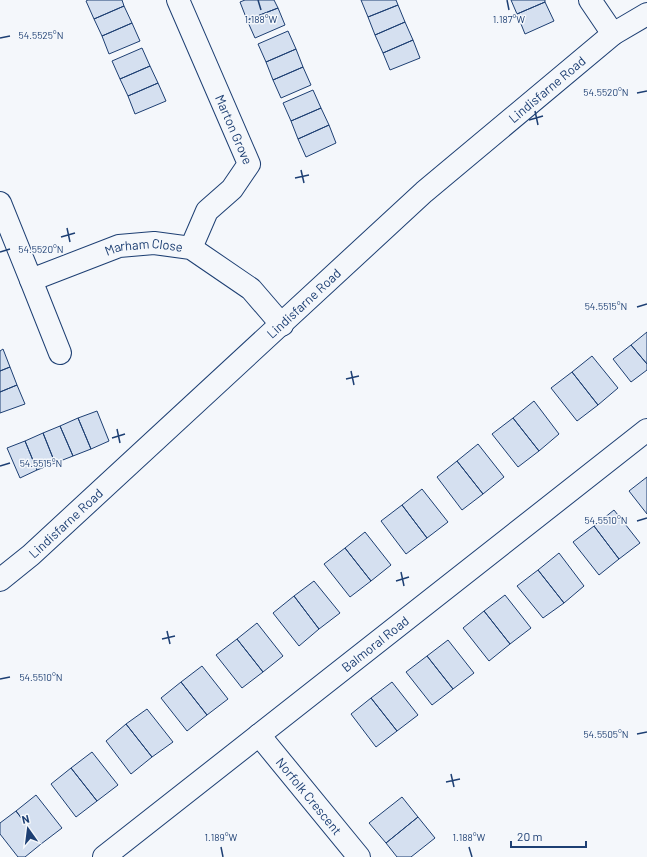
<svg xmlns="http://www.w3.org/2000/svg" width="647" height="857" viewBox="0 0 647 857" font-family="Barlow,sans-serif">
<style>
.building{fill:#d5e0f0;stroke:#1d3f73}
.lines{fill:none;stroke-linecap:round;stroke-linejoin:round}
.minor-casing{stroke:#1d3f73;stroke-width:24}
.minor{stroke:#f4f7fb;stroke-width:22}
.ticks{fill:none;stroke:#1d3f73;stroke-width:1.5}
.labels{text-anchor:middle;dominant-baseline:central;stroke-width:3;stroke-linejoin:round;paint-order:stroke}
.street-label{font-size:13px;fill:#1d3f73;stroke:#f4f7fb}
.ticks-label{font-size:10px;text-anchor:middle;fill:#1d3f73;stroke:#f4f7fb;stroke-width:3;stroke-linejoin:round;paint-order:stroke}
</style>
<rect width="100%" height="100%" fill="#f4f7fb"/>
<path class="building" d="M 88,0 L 122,0 L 124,6 L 94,19 L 86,1 Z
M 245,0 L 274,0 L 278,8 L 247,20 L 240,2 Z
M 361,0 L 396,0 L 398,5 L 368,17 Z
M 511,0 L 545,0 L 545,2 L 517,14 Z
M 545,2 L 554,21 L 525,34 L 517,14 Z
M 398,5 L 405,22 L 375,35 L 368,17 Z
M 124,6 L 132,23 L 102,36 L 94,19 Z
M 278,8 L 285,25 L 255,38 L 247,20 Z
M 405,22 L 413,40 L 383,53 L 375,35 Z
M 132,23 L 140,41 L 109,54 L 102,36 Z
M 288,31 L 296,49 L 266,62 L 258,44 Z
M 413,40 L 420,58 L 390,70 L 383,53 Z
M 142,48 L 150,66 L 120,79 L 112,61 Z
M 296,49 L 303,67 L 273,80 L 266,62 Z
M 150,66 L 158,83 L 128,96 L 120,79 Z
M 303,67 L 311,85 L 281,98 L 273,80 Z
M 158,83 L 166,101 L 135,114 L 128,96 Z
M 313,90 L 321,108 L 291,121 L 283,103 Z
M 321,108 L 329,125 L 298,139 L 291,121 Z
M 329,125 L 336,143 L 306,157 L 298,139 Z
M 647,332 L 647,364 L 631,345 Z
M 631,345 L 647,364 L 647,370 L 631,382 L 613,359 Z
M 3,349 L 10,367 L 0,371 L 0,351 Z
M 592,356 L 618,388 L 598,405 L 572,372 Z
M 10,367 L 17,385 L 0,392 L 0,371 Z
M 572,372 L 598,405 L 577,421 L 551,388 Z
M 17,385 L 25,404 L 0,413 L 0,392 Z
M 534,401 L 559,434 L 539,451 L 513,418 Z
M 97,411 L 109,441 L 91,449 L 78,418 Z
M 78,418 L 91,449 L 73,456 L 60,426 Z
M 513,418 L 539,451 L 518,467 L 492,434 Z
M 60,426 L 73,456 L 55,463 L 43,433 Z
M 43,433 L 55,463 L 37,470 L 25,441 Z
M 25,441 L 37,470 L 20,478 L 7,448 Z
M 478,444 L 504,477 L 483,494 L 457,461 Z
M 457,461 L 483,494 L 462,510 L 437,477 Z
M 647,477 L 647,514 L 629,491 Z
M 422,489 L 448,522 L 427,538 L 402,505 Z
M 402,505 L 427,538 L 406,554 L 381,521 Z
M 614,510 L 640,543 L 619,559 L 594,526 Z
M 594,526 L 619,559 L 599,575 L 573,542 Z
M 365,532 L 391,565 L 371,581 L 345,548 Z
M 345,548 L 371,581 L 350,597 L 324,564 Z
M 559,553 L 584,586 L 564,603 L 538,570 Z
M 538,570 L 564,603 L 543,618 L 517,586 Z
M 314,581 L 340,613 L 319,629 L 294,596 Z
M 505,595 L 531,628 L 510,644 L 484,611 Z
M 294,596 L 319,629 L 299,646 L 273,613 Z
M 484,611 L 510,644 L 489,661 L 463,628 Z
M 257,623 L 283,656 L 263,672 L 237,639 Z
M 237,639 L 263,672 L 242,688 L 216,655 Z
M 448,640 L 474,673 L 453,689 L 427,656 Z
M 427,656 L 453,689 L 432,705 L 406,672 Z
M 202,666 L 228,699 L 207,715 L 181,682 Z
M 181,682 L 207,715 L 187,731 L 161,698 Z
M 392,682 L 418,715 L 397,731 L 371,698 Z
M 371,698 L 397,731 L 376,747 L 351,714 Z
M 147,709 L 173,742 L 152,757 L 126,724 Z
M 126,724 L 152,757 L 131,774 L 106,741 Z
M 92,752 L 118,785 L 97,801 L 71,768 Z
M 71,768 L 97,801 L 76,817 L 51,784 Z
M 36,795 L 62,828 L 41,844 L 16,811 Z
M 402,797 L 418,817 L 386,843 L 369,823 Z
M 16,811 L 41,844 L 25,857 L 18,857 L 0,834 L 0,823 Z
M 418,817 L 435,838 L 411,857 L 397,857 L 386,843 Z"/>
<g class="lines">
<g class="minor-casing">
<g id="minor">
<path id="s1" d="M 178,0 L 249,164 L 232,189 L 207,211 L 191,248"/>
<path d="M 590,0 L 613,34"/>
<path id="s2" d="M 0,203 L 31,280 L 119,246 L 154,243 L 191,248 L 251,289 L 282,325"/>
<path d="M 31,280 L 60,353"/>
<path id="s3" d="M 0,580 L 31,555 L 424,192 L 613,34 L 647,14"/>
<path id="s4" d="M 259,735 L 359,857"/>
<path id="s5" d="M 104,857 L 647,430"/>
</g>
</g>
<use href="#minor" class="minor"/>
</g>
<path class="ticks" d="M 258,0 L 261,10M 507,0 L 509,10M 0,38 L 10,36M 637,93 L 647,91M 535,111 L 538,125M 529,120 L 543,116M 301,170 L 304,183M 295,178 L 309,175M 67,228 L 70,242M 61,237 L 75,233M 0,252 L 10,249M 637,307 L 647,304M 351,371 L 354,385M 346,379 L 359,376M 117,429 L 120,443M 112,438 L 125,434M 0,466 L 10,463M 637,521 L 647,518M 401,572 L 404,586M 396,581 L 409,577M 167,631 L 170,644M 162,639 L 175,636M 0,679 L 10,677M 637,734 L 647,732M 451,774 L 454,787M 446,782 L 460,779M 221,847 L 223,857M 469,847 L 472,857"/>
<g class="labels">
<g class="street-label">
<text stroke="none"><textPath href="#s3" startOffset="735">Lindisfarne Road</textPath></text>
<text stroke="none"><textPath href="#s1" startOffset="141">Marton Grove</textPath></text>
<text stroke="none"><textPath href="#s2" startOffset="202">Marham Close</textPath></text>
<text stroke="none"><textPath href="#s3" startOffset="411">Lindisfarne Road</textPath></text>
<text stroke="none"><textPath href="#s3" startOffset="87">Lindisfarne Road</textPath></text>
<text stroke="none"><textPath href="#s5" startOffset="345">Balmoral Road</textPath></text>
<text stroke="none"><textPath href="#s4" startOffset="79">Norfolk Crescent</textPath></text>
</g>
</g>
<g class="ticks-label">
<text x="261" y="23">1.188°W</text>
<text x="509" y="23">1.187°W</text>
<text x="41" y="39">54.5525°N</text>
<text x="606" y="96">54.5520°N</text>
<text x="41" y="253">54.5520°N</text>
<text x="606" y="310">54.5515°N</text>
<text x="41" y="467">54.5515°N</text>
<text x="606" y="524">54.5510°N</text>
<text x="41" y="681">54.5510°N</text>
<text x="606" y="738">54.5505°N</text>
<text x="221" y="841">1.189°W</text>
<text x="469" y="841">1.188°W</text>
</g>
<g transform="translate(28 829) rotate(346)" stroke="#f4f7fb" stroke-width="3" paint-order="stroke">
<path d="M0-3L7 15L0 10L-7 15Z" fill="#1d3f73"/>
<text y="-6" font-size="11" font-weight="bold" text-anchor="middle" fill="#1d3f73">N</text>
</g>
<path d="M511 841v6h75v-6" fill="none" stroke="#1d3f73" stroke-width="2"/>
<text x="517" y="841" font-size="12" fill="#1d3f73" stroke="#f4f7fb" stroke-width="3" paint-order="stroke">20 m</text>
</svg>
